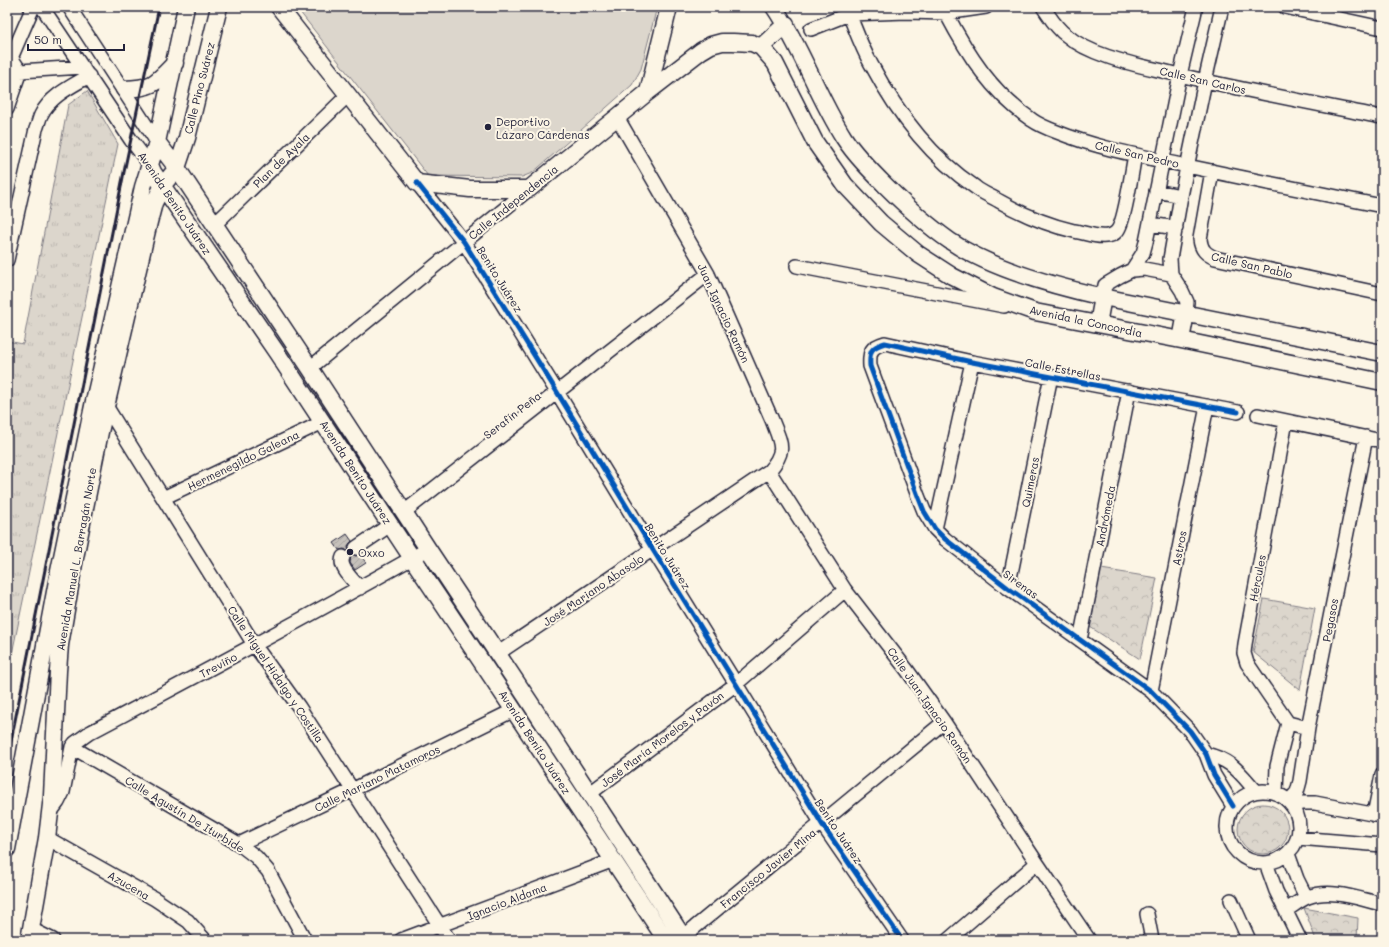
<svg xmlns="http://www.w3.org/2000/svg" width="1389" height="947" viewBox="0 0 1389 947" font-family="Mali,sans-serif">
<style>
.grass{fill:url(#grass-tufts);stroke:#7f7c84}
.park{fill:url(#park-crowns);stroke:#7f7c84}
.pitch{fill:#dcd6cc;stroke:#7f7c84}
.building{fill:url(#building-hatch);stroke:#22223b}
.lines{fill:none;stroke-linecap:round;stroke-linejoin:round}
.minor-casing{stroke:#22223b;stroke-width:16}
.major-casing{stroke:#22223b;stroke-width:19}
.minor{stroke:#fcf5e5;stroke-width:13}
.major{stroke:#fcf5e5;stroke-width:16}
.rail{stroke:#22223b;stroke-width:3}
.cycleway-casing{stroke:#fcf5e5;stroke-width:8}
.cycleway{stroke:#0057b8;stroke-width:5}
.poi-dot{fill:#22223b;stroke:#fcf5e5;stroke-width:1.5}
.labels{text-anchor:middle;dominant-baseline:central;stroke-width:4;stroke-linejoin:round;paint-order:stroke}
.street-label{font-size:11px;fill:#22223b;stroke:#fcf5e5}
.poi-label{font-size:11px;fill:#22223b;stroke:#fcf5e5;text-anchor:start}
</style>
<defs>
<pattern id="grass-tufts" width="24" height="20" patternUnits="userSpaceOnUse"><rect width="24" height="20" fill="#dcd6cc"/><path d="M3 7l-1-3M5 7V3M7 7l1-3M15 17l-1-3M17 17v-4M19 17l1-3" fill="none" stroke="#bcb7b0"/></pattern>
<pattern id="park-crowns" width="20" height="18" patternUnits="userSpaceOnUse"><rect width="20" height="18" fill="#dcd6cc"/><path d="M2 6a3 3 0 1 1 6 0M12 15a3 3 0 1 1 6 0" fill="none" stroke="#bcb7b0"/></pattern>
<pattern id="building-hatch" width="6" height="6" patternUnits="userSpaceOnUse"><rect width="6" height="6" fill="#c6c1bb"/><path d="M-1 1l2-2M0 6l6-6M5 7l2-2" fill="none" stroke="#aaa6a2"/></pattern>
</defs>
<rect width="100%" height="100%" fill="#fcf5e5"/>
<filter id="ink" filterUnits="userSpaceOnUse"><feTurbulence type="fractalNoise" baseFrequency=".025" numOctaves="2"/><feDisplacementMap in="SourceGraphic" scale="8" xChannelSelector="R" yChannelSelector="G"/><feConvolveMatrix kernelMatrix="1 2 1 2 8 2 1 2 1" color-interpolation-filters="sRGB"/></filter>
<g filter="url(#ink)">
<path class="grass" d="M 87,91 L 118,144 L 7,678 L 7,341 L 23,344 L 68,105 Z"/>
<path class="park" d="M 1101,569 L 1157,578 L 1140,659 L 1090,627 Z
M 1264,599 L 1315,608 L 1300,690 L 1253,652 Z
M1238 829a25 25 0 1 1 50 0a25 25 0 1 1-50 0Z
M 1304,908 L 1358,918 L 1357,940 L 1316,940 Z"/>
<path class="pitch" d="M 296,7 L 657,7 L 641,69 L 632,85 L 538,168 L 532,173 L 522,177 L 428,176 Z"/>
<path class="building" d="M 347,534 L 352,541 L 349,544 L 348,548 L 350,553 L 356,556 L 361,554 L 366,563 L 355,570 L 350,563 L 351,555 L 349,552 L 344,549 L 339,550 L 334,543 Z"/>
<g class="lines">
<g class="minor-casing">
<path id="minor" d="M 42,7 L 131,140 L 150,165
M 69,7 L 157,142
M 1043,7 C 1050,17 1056,28 1066,35 C 1092,57 1138,65 1171,73 C 1241,90 1312,103 1382,117
M 1285,7 L 1382,28
M 946,13 C 968,55 992,93 1032,120 C 1039,125 1049,129 1057,132 C 1092,146 1131,154 1168,162 C 1239,177 1311,192 1382,206
M 849,14 C 856,31 862,48 871,64 C 897,113 929,156 975,187 C 982,193 991,196 999,201 C 1022,214 1048,225 1074,231 C 1087,233 1108,242 1117,231 C 1125,222 1132,169 1135,155
M 811,29 L 849,14 L 907,12 L 946,13 L 986,7
M 7,51 L 20,71 L 83,67
M 11,58 L 33,7
M 7,109 L 20,71
M 1212,171 L 1200,239 C 1201,250 1206,254 1215,258 L 1382,294
M 417,183 L 464,242 L 557,392 L 653,550 L 736,684 L 822,824 L 902,940
M 1156,191 L 1181,196
M 1150,224 L 1176,228
M 214,225 L 348,95
M 7,260 L 36,129 C 38,125 39,119 41,115 C 50,96 72,86 89,76
M 797,266 L 1004,306
M 1132,270 L 1144,269 L 1171,274
M 1103,297 L 1105,285 L 1120,276 L 1132,270 L 1143,253 L 1146,242 L 1180,75 L 1196,7
M 1186,313 L 1187,302 L 1182,291 L 1171,274 L 1170,259 L 1181,196 L 1205,81 L 1222,7
M 310,368 L 529,189
M 106,406 L 255,646 L 299,707 L 449,940
M 1258,415 L 1382,441
M 1286,421 L 1245,644 L 1244,653 L 1247,663 L 1288,723 L 1308,728
M 769,471 L 845,590 L 907,670 L 944,722 L 1037,863 L 1089,940
M 163,498 L 323,422
M 404,512 L 708,274
M 935,529 L 972,362
M 356,548 L 390,525
M 343,557 C 338,567 354,581 360,588
M 1008,588 L 1051,376
M 1080,640 L 1129,391
M 497,654 L 769,471 C 787,450 781,444 772,420 L 708,274 L 617,117
M 1151,691 L 1207,406
M 72,747 L 239,844 L 256,857 L 268,871 L 305,940
M 1206,754 C 1232,760 1239,772 1256,791
M1227 827a36 36 0 1 1 72 0a36 36 0 1 1-72 0Z
M 1276,793 L 1277,766 L 1288,723
M 589,794 L 736,684 L 845,590
M 1289,801 L 1297,792 L 1300,781 L 1308,728 L 1366,437
M 1233,806 L 1214,775 L 1206,754 L 1190,731 L 1151,691 L 1008,588 L 945,539 L 935,529 L 924,511 L 918,496 L 870,366 C 869,351 871,347 885,343 L 972,362 L 1238,412
M 1293,806 L 1302,803 L 1315,803 L 1382,816
M 50,813 L 58,802 L 63,792 L 72,747 L 75,743 L 89,733 C 202,673 316,613 428,549
M 1374,815 L 1382,775
M 47,838 L 155,899 L 188,921 L 205,940
M 1298,838 L 1382,845
M 239,844 L 352,790 L 514,710
M 1288,854 L 1297,879 L 1306,897
M 1266,863 L 1276,891 L 1300,940
M 1231,900 L 1249,940
M 1286,910 C 1293,906 1300,900 1308,897 C 1331,888 1359,899 1382,904
M 1147,914 L 1152,940
M 31,929 L 53,940
M 683,937 L 944,722
M 401,940 L 614,860
M 948,940 L 1037,863"/>
</g>
<g class="major-casing">
<path id="major" d="M 279,7 L 417,183 L 470,189 L 529,189 L 648,92 L 701,51 L 711,45 L 722,42 L 733,42 L 752,43 L 761,47 L 775,63 L 815,142 L 845,185 L 881,223 L 918,254 L 952,276 L 993,297 L 1035,312 L 1181,340 L 1382,382
M 774,7 C 802,48 817,96 844,138 C 855,155 871,171 886,186 C 906,206 927,225 950,241 C 991,269 1054,286 1103,297 L 1382,353
M 761,47 L 786,24
M 124,89 C 153,88 155,84 175,63
M 648,92 L 669,7
M 157,142 L 177,168 L 310,368 L 428,549 L 529,701 L 685,940
M 150,165 L 153,172 L 277,353 L 412,558 L 491,676 L 666,940
M 1098,324 L 1103,297
M 1181,340 L 1186,313
M 7,849 L 57,581 L 94,401 L 143,187 L 157,142 L 186,7
M 29,940 L 47,838 L 52,796 L 58,671 L 60,645 L 75,558 L 100,432 L 149,222 L 154,203 L 163,185 L 177,168 L 187,138 L 219,7"/>
</g>
<use href="#minor" class="minor"/>
<use href="#major" class="major"/>
<path class="rail" d="M 7,761 L 124,172 L 159,7"/>
<g class="cycleway-casing">
<path id="cycleway" d="M 417,183 L 464,242 L 557,392 L 653,550 L 736,684 L 822,824 L 902,940
M 1233,806 L 1214,775 L 1206,754 L 1190,731 L 1151,691 L 1008,588 L 945,539 L 935,529 L 924,511 L 918,496 L 870,366 C 869,351 871,347 885,343 L 972,362 L 1238,412"/>
</g>
<use href="#cycleway" class="cycleway"/>
</g>
</g>
<g class="poi-dot">
<circle cx="488" cy="127" r="4"/>
<circle cx="350" cy="552" r="4"/>
</g>
<g class="labels">
<g class="street-label">
<text transform="translate(1203 80) rotate(13)">Calle San Carlos</text>
<text transform="translate(199 88) rotate(-76)">Calle Pino Suárez</text>
<text transform="translate(1137 154) rotate(13)">Calle San Pedro</text>
<text transform="translate(281 160) rotate(-44)">Plan de Ayala</text>
<text transform="translate(513 202) rotate(-39)">Calle Independencia</text>
<text transform="translate(175 203) rotate(56)">Avenida Benito Juárez</text>
<text transform="translate(1252 265) rotate(13)">Calle San Pablo</text>
<text transform="translate(500 279) rotate(58)">Benito Juárez</text>
<text transform="translate(724 313) rotate(65)">Juan Ignacio Ramón</text>
<text transform="translate(1086 321) rotate(12)">Avenida la Concordia</text>
<text transform="translate(1063 369) rotate(11)">Calle Estrellas</text>
<text transform="translate(512 415) rotate(-38)">Serafín Peña</text>
<text transform="translate(243 460) rotate(-26)">Hermenegildo Galeana</text>
<text transform="translate(356 472) rotate(57)">Avenida Benito Juárez</text>
<text transform="translate(1030 482) rotate(-79)">Quimeras</text>
<text transform="translate(1105 516) rotate(-79)">Andrómeda</text>
<text transform="translate(1179 548) rotate(-79)">Astros</text>
<text transform="translate(668 556) rotate(58)">Benito Juárez</text>
<text transform="translate(76 559) rotate(-80)">Avenida Manuel L. Barragán Norte</text>
<text transform="translate(1257 578) rotate(-79)">Hércules</text>
<text transform="translate(1021 584) rotate(36)">Sirenas</text>
<text transform="translate(593 590) rotate(-34)">José Mariano Abasolo</text>
<text transform="translate(1330 620) rotate(-79)">Pegasos</text>
<text transform="translate(218 665) rotate(-28)">Treviño</text>
<text transform="translate(276 674) rotate(56)">Calle Miguel Hidalgo y Costilla</text>
<text transform="translate(930 705) rotate(55)">Calle Juan Ignacio Ramón</text>
<text transform="translate(662 739) rotate(-37)">José María Morelos y Pavón</text>
<text transform="translate(535 742) rotate(57)">Avenida Benito Juárez</text>
<text transform="translate(377 778) rotate(-26)">Calle Mariano Matamoros</text>
<text transform="translate(185 814) rotate(31)">Calle Agustín De Iturbide</text>
<text transform="translate(839 831) rotate(56)">Benito Juárez</text>
<text transform="translate(768 868) rotate(-39)">Francisco Javier Mina</text>
<text transform="translate(129 885) rotate(30)">Azucena</text>
<text transform="translate(507 901) rotate(-21)">Ignacio Aldama</text>
</g>
<g class="poi-label">
<text x="496" y="121">Deportivo<tspan x="496" dy="13">Lázaro Cárdenas</tspan></text>
<text x="358" y="552">Oxxo</text>
</g>
</g>
<rect width="1389" height="947" fill="none" stroke="#fcf5e5" stroke-width="24"/>
<rect x="12" y="12" width="1365" height="923" fill="none" stroke="#22223b" stroke-width="1.5" filter="url(#ink)"/>
<path d="M28 44v6h96v-6" fill="none" stroke="#22223b" stroke-width="2"/>
<text x="34" y="44" font-size="12" fill="#22223b" stroke="#fcf5e5" stroke-width="3" paint-order="stroke">50 m</text>
</svg>
